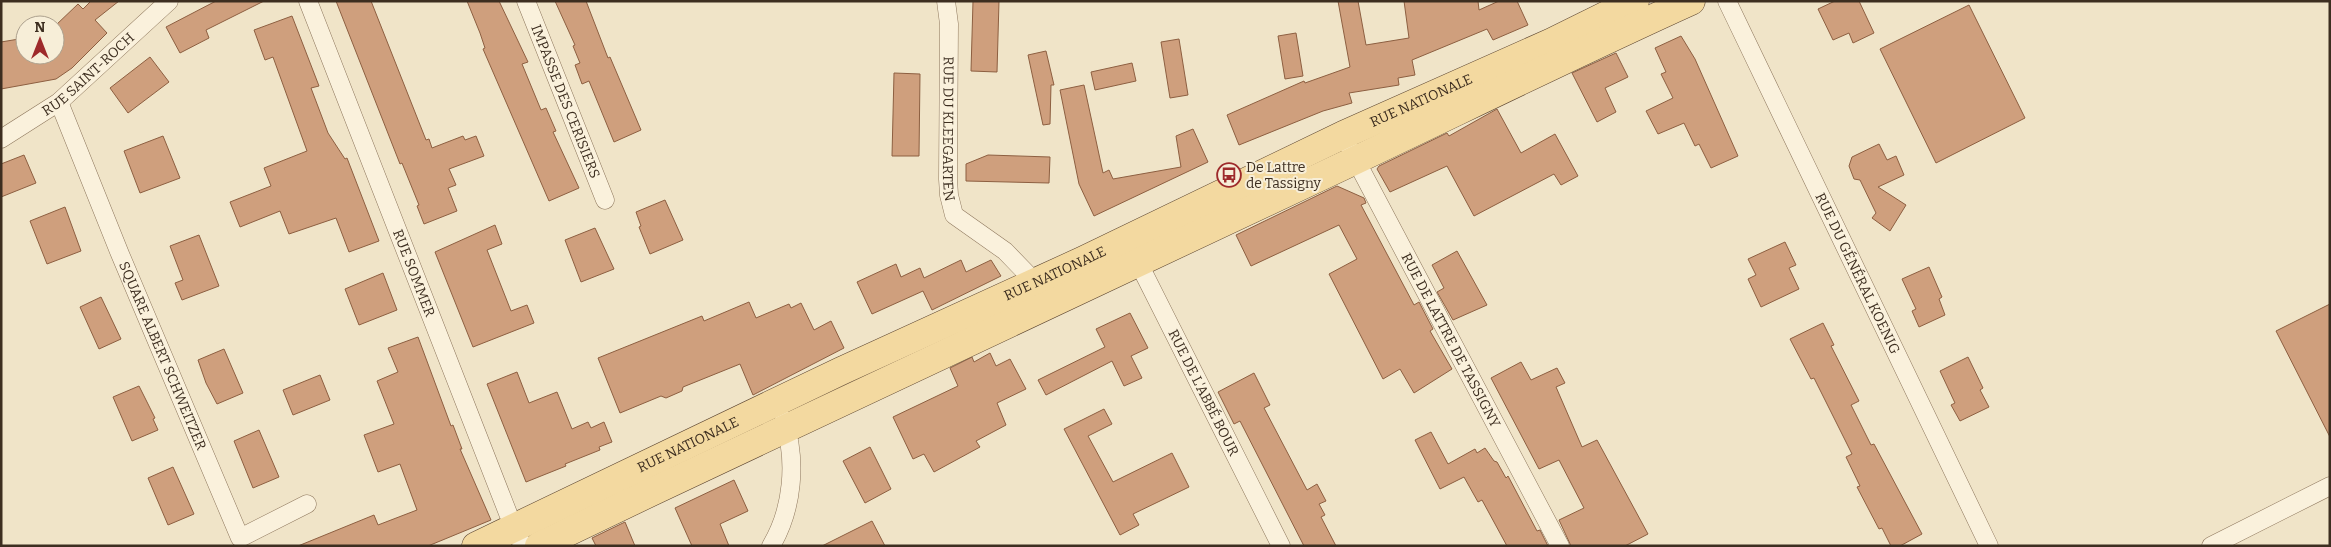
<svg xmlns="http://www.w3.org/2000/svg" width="2331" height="547" viewBox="0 0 2331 547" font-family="Bitter,serif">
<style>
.building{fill:#cf9f7d;stroke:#8d5f41}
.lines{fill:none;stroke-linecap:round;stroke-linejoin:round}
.street-casing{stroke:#8d765c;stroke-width:19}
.primary-casing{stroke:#5b4430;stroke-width:29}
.street{stroke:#faf1dc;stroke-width:18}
.primary{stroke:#f3d9a0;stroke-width:28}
.labels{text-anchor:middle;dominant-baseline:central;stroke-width:4;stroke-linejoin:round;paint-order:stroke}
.street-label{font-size:14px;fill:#3d2e20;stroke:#f7eed8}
.poi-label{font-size:14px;fill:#3d2e20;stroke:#f7eed8;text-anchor:start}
</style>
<rect width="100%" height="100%" fill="#f0e4c8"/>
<path class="building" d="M 91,1 L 119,1 L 95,20 L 107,33 L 72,68 L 56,79 L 1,89 L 1,42 L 25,38 L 25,55 L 55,55 L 55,26 L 78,4 L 83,9 Z
M 216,1 L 264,1 L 206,30 L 209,38 L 180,53 L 166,27 Z
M 336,1 L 371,1 L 426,140 L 429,139 L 432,148 L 463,136 L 465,140 L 476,136 L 484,156 L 449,169 L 456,185 L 448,188 L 457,211 L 424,224 L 417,206 L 419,205 L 402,163 L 400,164 Z
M 467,1 L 499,1 L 528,62 L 522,64 L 541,110 L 546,108 L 556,131 L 553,132 L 579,188 L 549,201 L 483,49 L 485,48 L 480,33 Z
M 555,1 L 586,1 L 608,58 L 610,57 L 641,130 L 614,142 L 589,81 L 582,84 L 575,65 L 580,63 L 573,46 L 575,45 Z
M 973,1 L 999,1 L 997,72 L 971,71 Z
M 1338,1 L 1358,1 L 1366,45 L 1409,38 L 1404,1 L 1478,1 L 1479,10 L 1499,1 L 1517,1 L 1528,25 L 1493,40 L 1487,29 L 1412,60 L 1415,75 L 1398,78 L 1399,85 L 1349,93 L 1352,103 L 1323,111 L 1239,145 L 1227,115 L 1304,81 L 1305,83 L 1350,67 Z
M 1835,1 L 1859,1 L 1874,33 L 1853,43 L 1849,33 L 1833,40 L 1818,9 Z
M 1969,5 L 2025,118 L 1936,163 L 1880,49 Z
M 292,16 L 319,86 L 311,88 L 328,133 L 345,159 L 347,158 L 379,241 L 349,252 L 336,218 L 289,234 L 280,211 L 240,227 L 230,202 L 271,186 L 264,168 L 307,151 L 273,57 L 265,60 L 254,30 Z
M 1296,33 L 1303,76 L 1285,79 L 1278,36 Z
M 1681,36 L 1695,59 L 1738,156 L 1711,168 L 1699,144 L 1695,146 L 1684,123 L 1658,134 L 1646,111 L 1673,98 L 1661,74 L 1666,72 L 1655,48 Z
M 1179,39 L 1188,95 L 1170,98 L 1161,42 Z
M 1046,51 L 1054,85 L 1051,85 L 1050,124 L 1043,125 L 1028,55 Z
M 1616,53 L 1628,77 L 1605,88 L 1616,112 L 1597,122 L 1572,73 Z
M 150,57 L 169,82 L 128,113 L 110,88 Z
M 1132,63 L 1136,81 L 1095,90 L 1091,72 Z
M 894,73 L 920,74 L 919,156 L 892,156 Z
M 1084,85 L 1103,173 L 1109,170 L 1113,179 L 1181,167 L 1176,136 L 1193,129 L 1208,162 L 1094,216 L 1079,184 L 1060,90 Z
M 1497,109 L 1521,153 L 1555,134 L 1578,176 L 1561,185 L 1554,174 L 1474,216 L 1447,166 L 1390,192 L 1377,169 L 1379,166 L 1447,133 L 1449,136 Z
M 163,136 L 180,178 L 140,193 L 124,151 Z
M 1879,144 L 1887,160 L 1896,156 L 1904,175 L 1878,187 L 1906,205 L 1890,231 L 1872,218 L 1876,213 L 1860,180 L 1854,179 L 1849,166 L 1852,157 Z
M 24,155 L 36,183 L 1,197 L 1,164 Z
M 988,155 L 1050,157 L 1049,183 L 966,181 L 966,164 Z
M 1337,186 L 1364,198 L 1366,203 L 1361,205 L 1414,305 L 1419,302 L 1433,329 L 1430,331 L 1452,369 L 1414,393 L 1400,369 L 1383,379 L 1329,274 L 1357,259 L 1339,225 L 1251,266 L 1236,235 Z
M 665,200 L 683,240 L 650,254 L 639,227 L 641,226 L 636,212 Z
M 65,207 L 81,251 L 47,264 L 30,221 Z
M 495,225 L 502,244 L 487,250 L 511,311 L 527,305 L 534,323 L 473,347 L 435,252 Z
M 595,228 L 614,269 L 581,282 L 565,240 Z
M 199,235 L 219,286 L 182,300 L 175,283 L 183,280 L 170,246 Z
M 1785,242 L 1796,265 L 1789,268 L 1799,289 L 1761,307 L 1748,279 L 1756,275 L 1748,259 Z
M 1457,251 L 1487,305 L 1453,320 L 1437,292 L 1444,288 L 1432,265 Z
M 961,260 L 966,272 L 991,260 L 1001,276 L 932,310 L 923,291 L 872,314 L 857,282 L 896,264 L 901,277 L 920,268 L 924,278 Z
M 1929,267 L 1942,297 L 1939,299 L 1945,315 L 1919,327 L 1912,311 L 1916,309 L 1902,279 Z
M 383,273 L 397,310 L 359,325 L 345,289 Z
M 101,297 L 121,339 L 99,349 L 80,307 Z
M 749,302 L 756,318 L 789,304 L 791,308 L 801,303 L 814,330 L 831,321 L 844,348 L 753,395 L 740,364 L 683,387 L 682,391 L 666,398 L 661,396 L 620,413 L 598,358 L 702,316 L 704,321 Z
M 2330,304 L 2330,437 L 2276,331 Z
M 1130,313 L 1148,348 L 1131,356 L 1142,378 L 1124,386 L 1112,361 L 1046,395 L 1038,380 L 1105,347 L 1096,329 Z
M 1823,323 L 1834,345 L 1831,346 L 1859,401 L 1851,405 L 1871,445 L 1874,444 L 1922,534 L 1900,546 L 1891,546 L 1882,528 L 1879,529 L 1857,487 L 1860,486 L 1846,457 L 1852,454 L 1814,378 L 1811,379 L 1790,339 Z
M 418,337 L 451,426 L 453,425 L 462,449 L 460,449 L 491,520 L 428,546 L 298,546 L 374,515 L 378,525 L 417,510 L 400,464 L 378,472 L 364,435 L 394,424 L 377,381 L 398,372 L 388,348 Z
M 224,349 L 243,393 L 217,404 L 206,383 L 198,360 Z
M 990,353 L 996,366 L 1010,359 L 1026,389 L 997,403 L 1006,425 L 976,441 L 980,447 L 934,472 L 924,454 L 913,459 L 893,417 L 958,386 L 950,368 L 972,357 L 974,362 Z
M 1968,357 L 1983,388 L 1980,390 L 1989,407 L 1960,421 L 1951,405 L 1955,403 L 1940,371 Z
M 1521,362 L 1531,380 L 1557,368 L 1565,383 L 1556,387 L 1582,447 L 1597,440 L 1648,534 L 1625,546 L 1571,546 L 1559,520 L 1584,508 L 1559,460 L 1539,469 L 1491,378 Z
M 517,372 L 529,403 L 557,392 L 572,429 L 588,422 L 591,428 L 604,422 L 612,442 L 599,447 L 600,450 L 565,464 L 566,466 L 526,482 L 487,384 Z
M 1254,373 L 1270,405 L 1264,408 L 1307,490 L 1317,484 L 1326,501 L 1319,504 L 1325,515 L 1321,517 L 1336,546 L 1304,546 L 1240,421 L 1234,424 L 1218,392 Z
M 320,375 L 330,400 L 293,415 L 283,390 Z
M 139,386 L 155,418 L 153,419 L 158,430 L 132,441 L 113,397 Z
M 1104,409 L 1112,424 L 1088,436 L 1113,482 L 1172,453 L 1189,487 L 1133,514 L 1139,525 L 1120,535 L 1064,429 Z
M 259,430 L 279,477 L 253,488 L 234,441 Z
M 1431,432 L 1448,464 L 1475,449 L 1477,453 L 1485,448 L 1494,461 L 1497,462 L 1506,478 L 1508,476 L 1537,531 L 1540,530 L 1548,546 L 1507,546 L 1482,500 L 1478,502 L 1464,477 L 1440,489 L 1415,440 Z
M 870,447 L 891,489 L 865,503 L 843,461 Z
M 173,467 L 194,514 L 168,525 L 148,478 Z
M 734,480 L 748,511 L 720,524 L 729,546 L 692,546 L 675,508 Z
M 872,521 L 885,546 L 822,546 Z
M 625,522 L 635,546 L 596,546 L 592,538 Z"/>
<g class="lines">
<g class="street-casing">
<g id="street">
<path id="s1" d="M 308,1 L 511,521 L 523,546"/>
<path id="s2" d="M 526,1 L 605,200"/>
<path id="s3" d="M 946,1 L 949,24 L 948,179 L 949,195 L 954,215 L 1005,251 L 1034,281 L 1040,290"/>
<path id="s4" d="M 1727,1 L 1989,546"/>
<path id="s5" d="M 59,102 L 120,254 L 240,538 L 307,504"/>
<path id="s6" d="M 1,139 L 59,102 L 169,1"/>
<path id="s7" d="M 1351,151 L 1560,546"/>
<path id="s8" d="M 1134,254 L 1281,546"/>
<path d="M 771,546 C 793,509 797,461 784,420"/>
<path d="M 2211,546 L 2330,486"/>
</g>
</g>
<g class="primary-casing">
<g id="primary">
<path id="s9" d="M 476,546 L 841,371 L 1084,260 L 1343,135 L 1552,42 L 1635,1"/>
<path d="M 539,546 C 806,417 1075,292 1343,166 C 1459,111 1574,54 1691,1"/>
</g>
</g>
<use href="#street" class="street"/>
<use href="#primary" class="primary"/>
</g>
<defs>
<g id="bus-ring" transform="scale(1.25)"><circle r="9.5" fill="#f7eed8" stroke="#9e2a2b" stroke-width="1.5"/><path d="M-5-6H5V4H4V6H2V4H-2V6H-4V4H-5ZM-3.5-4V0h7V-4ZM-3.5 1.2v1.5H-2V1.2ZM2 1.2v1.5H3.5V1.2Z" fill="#9e2a2b"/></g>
</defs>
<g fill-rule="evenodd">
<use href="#bus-ring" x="1229" y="175"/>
</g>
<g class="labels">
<g class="street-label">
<text stroke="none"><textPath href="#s6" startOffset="109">RUE SAINT-ROCH</textPath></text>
<text stroke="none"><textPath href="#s9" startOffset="1045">RUE NATIONALE</textPath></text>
<text stroke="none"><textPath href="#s2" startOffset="108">IMPASSE DES CERISIERS</textPath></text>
<text stroke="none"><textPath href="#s3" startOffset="128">RUE DU KLEEGARTEN</textPath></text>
<text stroke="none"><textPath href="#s9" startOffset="640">RUE NATIONALE</textPath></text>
<text stroke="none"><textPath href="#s1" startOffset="292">RUE SOMMER</textPath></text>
<text stroke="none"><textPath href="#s4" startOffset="302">RUE DU GÉNÉRAL KOENIG</textPath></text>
<text stroke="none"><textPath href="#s7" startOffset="214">RUE DE LATTRE DE TASSIGNY</textPath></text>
<text stroke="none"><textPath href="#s5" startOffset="274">SQUARE ALBERT SCHWEITZER</textPath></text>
<text stroke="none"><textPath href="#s8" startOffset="155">RUE DE L'ABBÉ BOUR</textPath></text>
<text stroke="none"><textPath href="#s9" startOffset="235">RUE NATIONALE</textPath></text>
</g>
<g class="poi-label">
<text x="1246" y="167">De Lattre<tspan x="1246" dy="16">de Tassigny</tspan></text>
</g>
</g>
<rect width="2331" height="547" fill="none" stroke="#3d2e20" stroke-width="5"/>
<g transform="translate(40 40)"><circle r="24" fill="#f7eed8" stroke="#ada18e"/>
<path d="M0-4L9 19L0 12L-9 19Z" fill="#9e2a2b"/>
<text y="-8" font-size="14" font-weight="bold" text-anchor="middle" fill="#3d2e20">N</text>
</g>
</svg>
